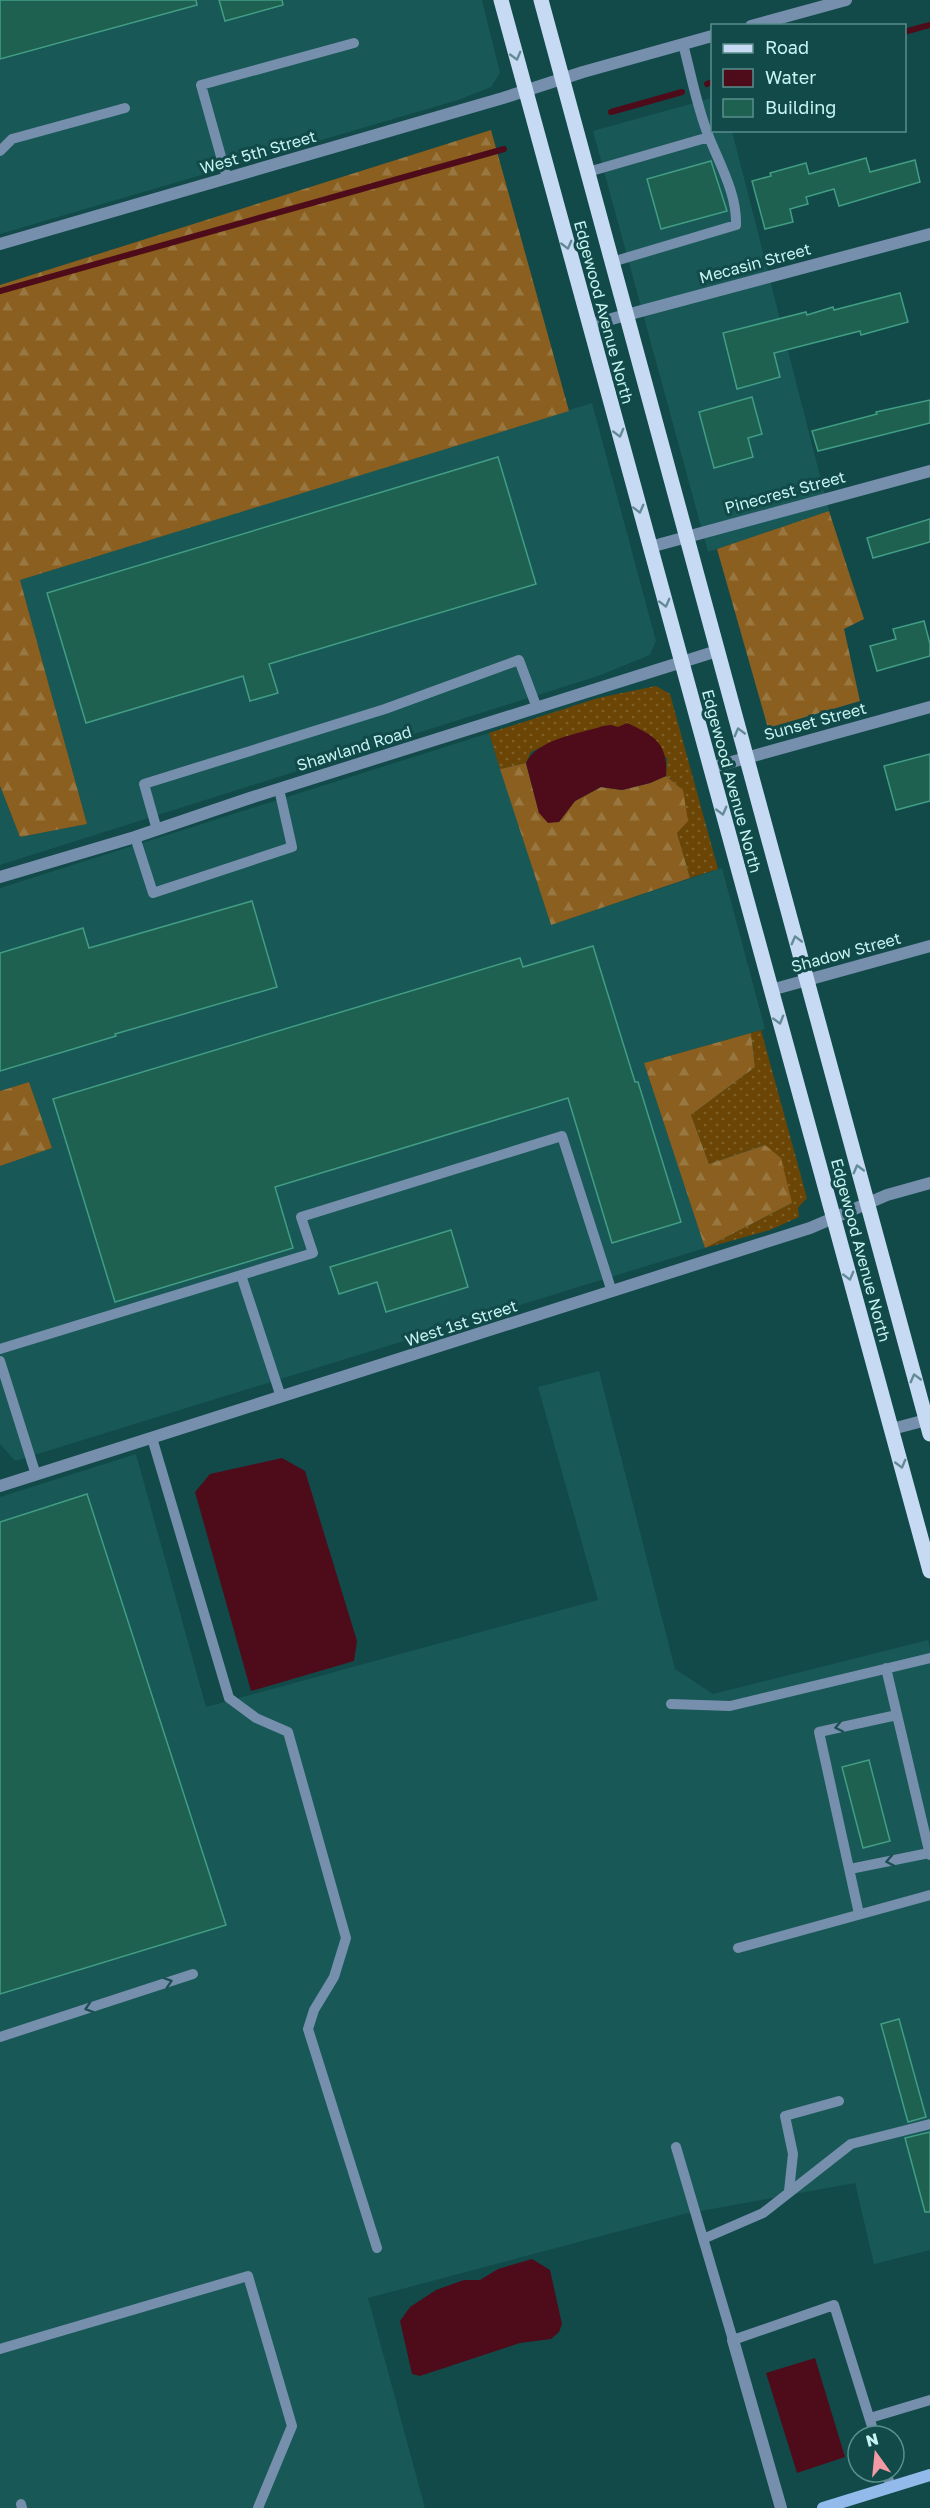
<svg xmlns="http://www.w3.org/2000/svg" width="930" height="2508" viewBox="0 0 930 2508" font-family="'Golos Text',sans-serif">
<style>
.built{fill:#185856}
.grass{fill:url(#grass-dots)}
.forest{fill:url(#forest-firs)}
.water{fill:#4e0c1b}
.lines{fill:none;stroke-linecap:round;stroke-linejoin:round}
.stream{stroke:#4e0c1b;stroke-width:6}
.building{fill:#1e6150;stroke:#429d85;stroke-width:1.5}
.service{stroke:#768fad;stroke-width:10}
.minor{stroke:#768fad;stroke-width:12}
.tertiary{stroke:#768fad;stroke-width:12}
.secondary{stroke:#92bbeb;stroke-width:12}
.primary{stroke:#c6daf3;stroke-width:15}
.oneway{stroke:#628b96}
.oneway2{stroke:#1b5153}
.labels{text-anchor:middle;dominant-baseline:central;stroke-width:6;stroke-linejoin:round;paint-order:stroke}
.street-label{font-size:16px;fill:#c6f4f2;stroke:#114a49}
</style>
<defs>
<pattern id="grass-dots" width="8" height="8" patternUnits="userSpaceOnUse" patternTransform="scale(1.5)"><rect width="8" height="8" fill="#6a4505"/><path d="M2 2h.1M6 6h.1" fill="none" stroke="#7e602a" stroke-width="1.8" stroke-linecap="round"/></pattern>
<pattern id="forest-firs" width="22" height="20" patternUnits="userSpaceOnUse" patternTransform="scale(1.5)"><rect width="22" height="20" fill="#8a5f1f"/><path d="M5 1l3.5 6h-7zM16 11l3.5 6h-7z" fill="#997740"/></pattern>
</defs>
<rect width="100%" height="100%" fill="#114a49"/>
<path class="built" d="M 0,0 L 482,0 L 500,73 L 491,87 L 458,100 L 0,234 Z
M 712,98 L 712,130 L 732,131 L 829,511 L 708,552 L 593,131 Z
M 592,403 L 656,641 L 650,655 L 598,676 L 0,865 L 0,787 L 20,837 L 87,824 L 20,580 Z
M 489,733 L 551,925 L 722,868 L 765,1029 L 644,1063 L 705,1248 L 15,1461 L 0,1444 L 0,1166 L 52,1148 L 29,1082 L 0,1091 L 0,888 Z
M 599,1371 L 675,1669 L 713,1694 L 928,1640 L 930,1648 L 930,2250 L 874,2264 L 855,2183 L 684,2214 L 368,2298 L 425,2508 L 0,2508 L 0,1497 L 136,1454 L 206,1707 L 598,1600 L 538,1387 Z"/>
<path class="grass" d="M 656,686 L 670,694 L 718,869 L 690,878 L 677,833 L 683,790 L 666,776 L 667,758 L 611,725 L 552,742 L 531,752 L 526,763 L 500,769 L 489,733 L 598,698 Z
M 761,1030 L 807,1198 L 798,1208 L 799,1217 L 770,1230 L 705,1248 L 792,1203 L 764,1145 L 709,1164 L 691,1115 L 755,1067 L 751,1033 Z"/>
<path class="forest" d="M 491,130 L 569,411 L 20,580 L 87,824 L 20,837 L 0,786 L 0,285 Z
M 829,511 L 864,619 L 844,629 L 860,701 L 768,728 L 717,549 Z
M 526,763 L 539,813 L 559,822 L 575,801 L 601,787 L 622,790 L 650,783 L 666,776 L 683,790 L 688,821 L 677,833 L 690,878 L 551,925 L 500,769 Z
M 751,1033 L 755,1067 L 691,1115 L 709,1164 L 765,1145 L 781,1158 L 792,1203 L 705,1248 L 644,1063 Z
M 29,1082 L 52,1148 L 0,1166 L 0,1091 Z"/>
<path class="water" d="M 627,723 C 655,736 668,743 666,776 L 650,783 L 622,790 L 601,787 L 575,801 L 559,822 L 548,823 L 539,813 L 526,763 C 537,739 579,734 603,726 L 611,725 L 618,727 Z
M 282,1458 L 305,1471 L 357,1641 L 354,1661 L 251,1691 L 195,1492 L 210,1474 Z
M 532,2259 L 550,2270 L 562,2324 L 559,2332 L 551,2339 L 520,2343 L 420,2376 L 412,2374 L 400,2321 L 410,2307 L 436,2290 L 464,2280 L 480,2280 L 498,2269 Z
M 815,2358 L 845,2457 L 797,2473 L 766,2373 Z"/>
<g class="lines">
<path class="stream" d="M 904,32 L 930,25
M 707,84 L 712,82
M 611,112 L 682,92
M 0,291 L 504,149"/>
</g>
<path class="building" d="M 0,0 L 196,0 L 197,5 L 0,59 Z
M 219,0 L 282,0 L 283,5 L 225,21 Z
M 866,158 L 870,172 L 915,160 L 920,182 L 839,206 L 834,189 L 806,197 L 808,204 L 790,209 L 793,222 L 765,229 L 752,181 L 771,176 L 770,173 L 806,163 L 809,174 Z
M 711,161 L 727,211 L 661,229 L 647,179 Z
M 900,293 L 908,322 L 861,335 L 860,331 L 774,353 L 780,377 L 737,389 L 723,333 L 806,312 L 807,315 L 833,307 L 834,310 Z
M 752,397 L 762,434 L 748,438 L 753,457 L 714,468 L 699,412 Z
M 930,400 L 930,423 L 818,451 L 812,431 L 877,414 L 876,412 Z
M 498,457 L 536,584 L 269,664 L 278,693 L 250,701 L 243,676 L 86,723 L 47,593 Z
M 930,519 L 930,542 L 873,558 L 867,538 Z
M 924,621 L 930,644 L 930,656 L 877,671 L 870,646 L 896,639 L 893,629 Z
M 930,754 L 930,801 L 896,810 L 884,766 Z
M 252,901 L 277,987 L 115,1034 L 116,1036 L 0,1071 L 0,953 L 83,928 L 89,948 Z
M 593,946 L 635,1082 L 638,1082 L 681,1222 L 612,1243 L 568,1098 L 275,1187 L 293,1248 L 115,1302 L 53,1099 L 520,958 L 523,967 Z
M 451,1230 L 468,1287 L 386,1312 L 377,1282 L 339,1294 L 330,1267 Z
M 87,1494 L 226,1925 L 0,1994 L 0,1522 Z
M 869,1760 L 890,1841 L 863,1848 L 842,1767 Z
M 899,2019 L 926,2117 L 908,2122 L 881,2024 Z
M 930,2132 L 930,2212 L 925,2212 L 905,2138 Z"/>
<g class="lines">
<path class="service" d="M 0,151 L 12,139 L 125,108
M 588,172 L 709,137
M 227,178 L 201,85 L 354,43
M 612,262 L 736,225 C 737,194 720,165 709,137 C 697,108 691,74 683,44
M 157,830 L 144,784 L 385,709 L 519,660 L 537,708
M 135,837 L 153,893 L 292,847 L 279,789
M 241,1275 L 281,1397
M 0,1349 L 313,1253 L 301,1217 L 562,1136 L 612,1292
M 0,1361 L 36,1475
M 152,1438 L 229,1698 L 256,1718 L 288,1732 L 346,1938 L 334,1977 L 314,2010 L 308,2029 L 377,2248
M 886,1668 L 930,1855
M 671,1704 L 730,1706 L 930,1658
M 850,1869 L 929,1853
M 859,1914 L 819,1732 L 897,1715
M 738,1948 L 930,1895
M 0,2037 L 193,1974
M 676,2147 L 733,2340 L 834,2305 L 875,2436
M 789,2191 L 793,2154 L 785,2116 L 839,2101
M 703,2239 L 763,2213 L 851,2144 L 930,2124
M 0,2349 L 248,2276 L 292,2426 L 258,2508
M 870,2418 L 930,2400
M 886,2472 L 891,2487
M 21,2504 L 22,2508"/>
<path class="minor" d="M 589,325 L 930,234
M 650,547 L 930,471
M 710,768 L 930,707
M 0,877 L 135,837 L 250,798 L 717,651
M 771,990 L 930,946
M 892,1429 L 930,1419
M 0,1486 L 810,1228 L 887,1195 L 930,1183
M 733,2340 L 781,2508"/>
<path class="tertiary" d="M 751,26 L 846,0
M 0,244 L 503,98 L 583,72 L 712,36"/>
<path class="secondary" d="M 823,2508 L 930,2475"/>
<path class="primary" d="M 501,0 L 930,1571
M 541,0 L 930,1434"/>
</g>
<defs><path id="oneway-chevron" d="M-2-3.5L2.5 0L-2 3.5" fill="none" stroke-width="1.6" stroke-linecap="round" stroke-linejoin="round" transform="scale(1.5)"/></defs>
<g class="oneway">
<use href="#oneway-chevron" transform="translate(516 56) rotate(75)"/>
<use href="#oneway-chevron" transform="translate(567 245) rotate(75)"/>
<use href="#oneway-chevron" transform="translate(619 433) rotate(75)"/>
<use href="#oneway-chevron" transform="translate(639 509) rotate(75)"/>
<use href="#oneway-chevron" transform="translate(665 603) rotate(75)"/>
<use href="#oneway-chevron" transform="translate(739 732) rotate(-105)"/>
<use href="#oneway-chevron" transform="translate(722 811) rotate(75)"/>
<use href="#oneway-chevron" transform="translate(796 940) rotate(-105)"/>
<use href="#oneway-chevron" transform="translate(779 1020) rotate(74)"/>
<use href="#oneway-chevron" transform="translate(858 1169) rotate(-105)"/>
<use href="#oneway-chevron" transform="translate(849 1276) rotate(75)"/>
<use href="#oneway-chevron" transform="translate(915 1378) rotate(-105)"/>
<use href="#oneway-chevron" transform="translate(901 1464) rotate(75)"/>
</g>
<g class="oneway2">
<use href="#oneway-chevron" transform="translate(839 1727) rotate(168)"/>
<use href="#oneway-chevron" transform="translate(890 1861) rotate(169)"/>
<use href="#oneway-chevron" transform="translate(168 1982) rotate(-18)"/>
<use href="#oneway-chevron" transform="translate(89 2008) rotate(162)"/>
</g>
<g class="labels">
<g class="street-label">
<text transform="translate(258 152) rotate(-16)">West 5th Street</text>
<text transform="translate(755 263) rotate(-15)">Mecasin Street</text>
<text transform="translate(604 312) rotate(75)">Edgewood Avenue North</text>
<text transform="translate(785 492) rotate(-15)">Pinecrest Street</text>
<text transform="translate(815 721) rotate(-15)">Sunset Street</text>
<text transform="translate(354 748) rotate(-17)">Shawland Road</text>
<text transform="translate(732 781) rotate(75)">Edgewood Avenue North</text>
<text transform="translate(846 952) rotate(-15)">Shadow Street</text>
<text transform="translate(861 1250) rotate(75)">Edgewood Avenue North</text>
<text transform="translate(461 1323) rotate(-18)">West 1st Street</text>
</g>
</g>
<rect x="711" y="24" width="195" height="108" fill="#114a49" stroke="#598e8d" stroke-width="1.5"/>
<rect x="723" y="44" width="30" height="9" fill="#c6daf3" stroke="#598e8d" stroke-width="1.5"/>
<text x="765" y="54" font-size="18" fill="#c6f4f2">Road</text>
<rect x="723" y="69" width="30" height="18" fill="#4e0c1b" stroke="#598e8d" stroke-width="1.5"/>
<text x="765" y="84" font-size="18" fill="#c6f4f2">Water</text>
<rect x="723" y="99" width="30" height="18" fill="#1e6150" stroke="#598e8d" stroke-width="1.5"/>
<text x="765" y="114" font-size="18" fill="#c6f4f2">Building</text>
<g transform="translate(876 2454) rotate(345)"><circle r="28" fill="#114a49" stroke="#598e8d" stroke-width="1.5"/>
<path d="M0-4.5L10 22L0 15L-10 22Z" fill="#f49aa4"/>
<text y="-9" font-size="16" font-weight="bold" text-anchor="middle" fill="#c6f4f2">N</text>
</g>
</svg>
